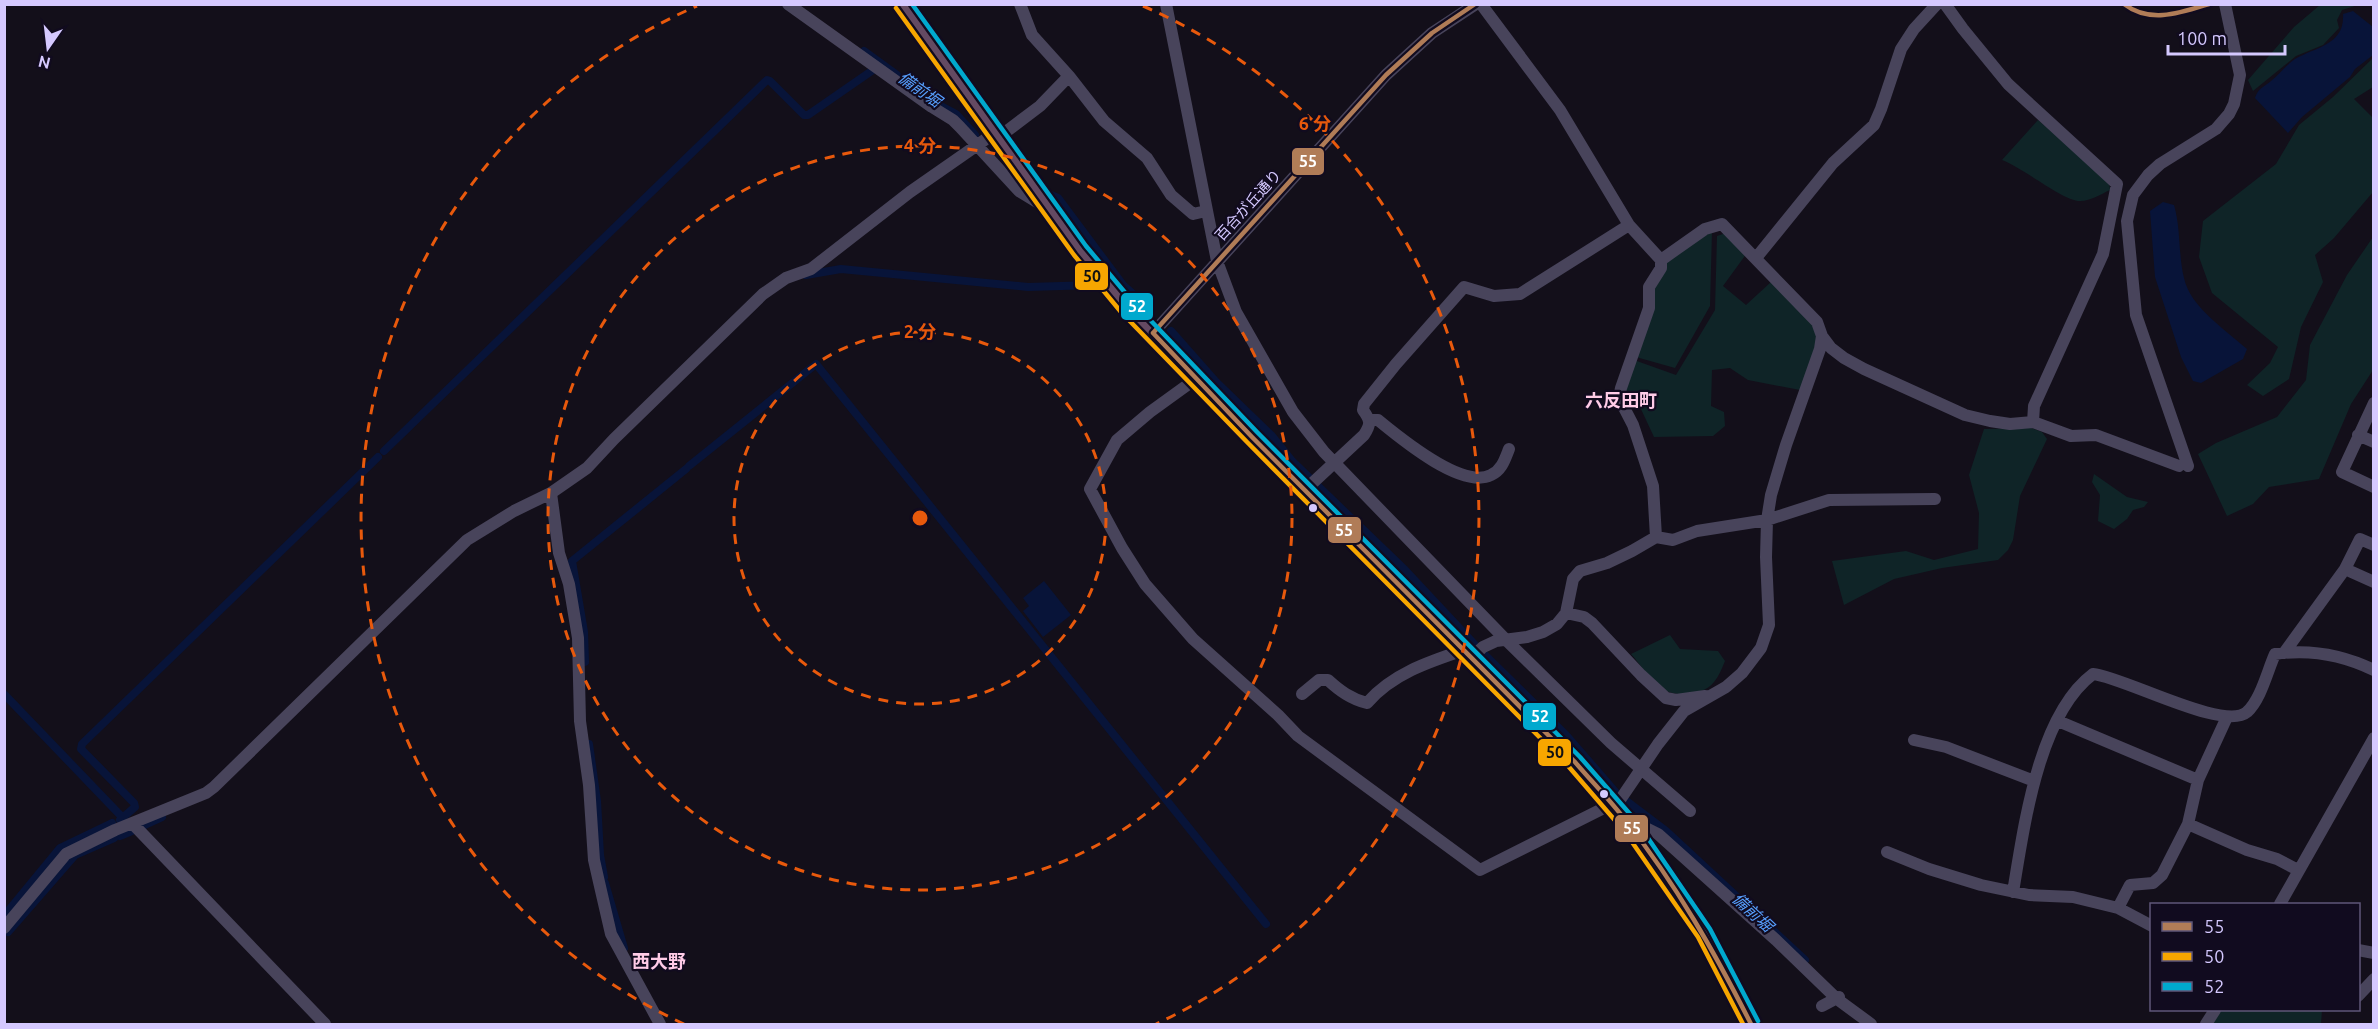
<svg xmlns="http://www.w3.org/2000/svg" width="2378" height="1029" viewBox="0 0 2378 1029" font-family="Ubuntu,'Noto Sans JP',sans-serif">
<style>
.green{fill:#0f2427}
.water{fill:#081439}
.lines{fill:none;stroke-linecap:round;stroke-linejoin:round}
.canal{stroke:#081439;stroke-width:8}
.minor{stroke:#48445b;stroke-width:12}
.highway{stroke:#644a62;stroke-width:16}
.bus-1-casing{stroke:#110b1f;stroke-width:9}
.bus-2-casing{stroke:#110b1f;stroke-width:9}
.bus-3-casing{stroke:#110b1f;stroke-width:9}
.bus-1{stroke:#b07c57;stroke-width:4.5}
.bus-2{stroke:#f7a600;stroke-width:4.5}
.bus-3{stroke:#00a9ce;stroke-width:4.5}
.ring{fill:none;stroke:#e8590c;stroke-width:3;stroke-dasharray:10 8}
.bus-dot{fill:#d5c9ff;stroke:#110b1f;stroke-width:2}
.labels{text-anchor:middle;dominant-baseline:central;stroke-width:4.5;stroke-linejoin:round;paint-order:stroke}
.street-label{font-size:15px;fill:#d5c9ff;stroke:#110b1f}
.water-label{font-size:16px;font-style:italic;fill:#57a0ff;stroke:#110b1f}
.quarter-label{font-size:18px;font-weight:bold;fill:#ffcbe7;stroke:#110b1f}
.centre{fill:#e8590c;stroke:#110b1f;stroke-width:3}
.ring-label{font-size:18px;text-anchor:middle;font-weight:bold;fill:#e8590c;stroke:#110b1f;stroke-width:4.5;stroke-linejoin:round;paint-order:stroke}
.line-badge{stroke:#110b1f;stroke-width:2}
.badge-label{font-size:16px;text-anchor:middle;font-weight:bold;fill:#fff}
.pale-badge-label{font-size:16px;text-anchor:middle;font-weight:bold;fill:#111}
</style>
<rect width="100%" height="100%" fill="#130f1a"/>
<path class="green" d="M 2320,5 L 2358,5 L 2342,10 L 2337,20 L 2339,28 L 2323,45 L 2296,56 L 2253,91 L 2248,80 L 2294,27 Z
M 2373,58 L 2373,87 L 2354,99 L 2373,118 L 2373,192 L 2334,238 L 2315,255 L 2323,282 L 2301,327 L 2289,379 L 2263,396 L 2247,385 L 2270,363 L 2278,347 L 2212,293 L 2199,257 L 2203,221 L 2276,164 L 2299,125 L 2333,97 Z
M 2038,120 L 2109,181 L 2110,190 C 2101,194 2091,201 2080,201 C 2063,201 2022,167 2002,160 Z
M 1712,231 L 1710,306 L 1675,368 L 1636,357 L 1652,289 L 1664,262 Z
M 1729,232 L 1747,253 L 1723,286 L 1746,305 L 1771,282 L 1813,325 L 1821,342 L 1800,390 L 1748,380 L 1730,368 L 1712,370 L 1711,406 L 1724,412 L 1725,426 L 1713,436 L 1654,437 L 1640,407 L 1623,399 L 1634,360 L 1676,375 L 1715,310 L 1717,236 Z
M 2373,237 L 2373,370 L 2351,404 L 2319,479 L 2269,487 L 2253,504 L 2227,516 L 2198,454 L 2216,443 L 2277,417 L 2306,380 L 2310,345 L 2347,275 Z
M 2031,428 L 2042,432 L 2047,439 L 2020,496 L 2013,540 L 2008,550 L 1998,560 L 1942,568 L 1894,579 L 1844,605 L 1832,561 L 1906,551 L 1934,560 L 1978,549 L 1979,513 L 1969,475 L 1984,429 Z
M 2094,474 L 2127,497 L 2148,502 L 2144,507 L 2133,510 L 2127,519 L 2114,529 L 2098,521 L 2100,495 L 2092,482 Z
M 1670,635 L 1680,649 L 1718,651 L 1725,661 C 1722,668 1719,676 1714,682 C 1703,696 1677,698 1663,689 C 1650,681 1641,665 1631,654 Z
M 2220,1010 L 2322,1010 L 2321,1024 L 2210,1024 Z"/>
<path class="water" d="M 2353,11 L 2373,27 L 2373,55 L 2355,69 L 2350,77 L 2302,117 L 2288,133 L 2255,98 C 2258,88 2264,87 2271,81 C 2280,74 2285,66 2295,59 C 2315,47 2345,45 2343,14 Z
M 2163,202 L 2174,205 C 2181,229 2178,253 2184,278 C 2190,307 2226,330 2247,349 L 2243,359 L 2201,383 L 2193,381 L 2181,357 L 2155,277 L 2150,211 Z
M 1044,581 L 1071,615 L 1043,637 L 1023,611 L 1029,606 L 1023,598 Z"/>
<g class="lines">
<path class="canal" d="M 864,51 L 897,75
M 937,104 L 956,114 L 975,135
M 1051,195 L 1058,198 L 1123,285 L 1151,310
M 806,275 L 841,269 L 1028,287 L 1095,285
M 1171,331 L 1216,382 L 1272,436 L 1292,461 L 1405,570 L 1477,647 L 1566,735 L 1619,796
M 384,451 L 767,80 L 770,81 L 804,115 L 808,115 L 873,70
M 689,466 L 816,364 L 1266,924
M 585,662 L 584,632 L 572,561 L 686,469
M 4,694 L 123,818
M 589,744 L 597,801 L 600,855 L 604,877
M 1625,800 L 1666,831 L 1805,960
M 120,820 L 135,807 L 134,803 L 81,749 L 82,744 L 378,457
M 140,827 L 162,817
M 120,836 L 132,831
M 605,883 L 624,948
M 4,916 L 60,848 L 112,823
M 8,932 L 75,855 L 114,838"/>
<path class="minor" d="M 788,4 L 932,107 L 953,120 L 960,127 L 1019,191 L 1047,208
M 1020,4 L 1032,35 L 1069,76 L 1104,121 L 1147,158 L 1171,195 L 1193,214 L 1206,211
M 1166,4 L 1217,261 L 1236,312 L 1293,412 L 1324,452 L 1507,641 L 1611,743 L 1690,811
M 1481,4 L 1560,110 L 1629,225 L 1661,260
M 1945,4 L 1963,29 L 2008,84 L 2117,184 L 2103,254 L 2034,406 L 2033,422
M 999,137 L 1040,106 L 1069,76
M 1756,258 L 1833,163 L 1874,125 L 1881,109 L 1901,49 L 1914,29 L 1937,4
M 1153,333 L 1386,75 L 1432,33 L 1476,4
M 1197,378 L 1150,412 L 1117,440 L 1090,489 L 1122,548 L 1145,584 L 1193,639 L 1278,715 L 1298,736 L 1480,870 L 1620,800 L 1658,744 L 1684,711 L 1726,687 L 1742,673 L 1761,648 L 1769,625 L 1766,557 L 1767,520 L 1771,495 L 1786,445 L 1820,349 L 1822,336
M 2374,403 L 2342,472 L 2374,487
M 1370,420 L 1378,420 C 1400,438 1462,490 1491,475 C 1502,470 1505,459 1509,449
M 2358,435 L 2374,442
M 2188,466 L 2136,315 L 2127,221 L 2133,195 L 2148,175 L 2160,164 L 2216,129 L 2229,114 L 2234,104 L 2240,75 L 2225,4
M 1305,490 L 1364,435 C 1371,424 1371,421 1363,410 L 1364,404 L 1396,364 L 1464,287 L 1494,296 L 1520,294 L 1629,225
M 551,493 L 559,553 L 569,584 L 578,638 L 580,721 L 589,785 L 594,860 L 599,882 L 611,934 L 660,1024
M 1656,537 L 1653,486 L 1633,425 L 1619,398 L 1621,388 L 1649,308 L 1649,287 L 1661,268 L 1661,260 L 1705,229 L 1722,224 L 1817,322 L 1822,336 L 1831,348 L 1844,358 L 1864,369 L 1965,415 L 1990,421 L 2010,424 L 2033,422 L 2071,436 L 2096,435 L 2179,466
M 2345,569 L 2360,539 L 2374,545
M 1566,613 L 1584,617 L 1592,623 L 1641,675 L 1666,698 L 1676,700 L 1705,696
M 2284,653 L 2345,569 L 2374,582
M 1471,658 L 1483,647 L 1496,641 L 1527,637 L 1543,632 L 1557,624 L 1566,613 L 1573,579 L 1580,571 L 1607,563 L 1632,551 L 1656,537 L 1673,540 L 1697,531 L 1767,520 L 1829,500 L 1935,499
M 1302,694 L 1319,680 L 1328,680 C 1340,691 1351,699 1367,703 C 1392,674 1428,662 1464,650
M 2058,721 L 2198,780
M 1914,740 L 1946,747 L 2034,781
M 132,823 L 325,1024
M 2188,824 L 2247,850 L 2277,859 L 2298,870
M 1631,827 L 1644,827 L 1658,834 L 1776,940 L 1837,999 L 1871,1024
M 1887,852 L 1929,869 L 1981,885 L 2029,895 L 2073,897 L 2118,908 L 2152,926
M 2013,892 C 2024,827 2038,715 2093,674 C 2124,677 2224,732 2247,712 C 2261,699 2267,672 2275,654 C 2308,649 2343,655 2374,670
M 2280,904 L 2374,738
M 2118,908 L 2130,885 L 2153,883 L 2162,875 L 2188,824 L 2198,780 L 2227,717
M 4,928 L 66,854 L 115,830 L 206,793 L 214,787 L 467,540 L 514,511 L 551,493 L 587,468 L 614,439 L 763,294 L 786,278 L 811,269 L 910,192 L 996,132
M 2358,950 L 2374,953
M 2358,996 L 2374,979
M 1822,1006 L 1839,997
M 2206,1024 L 2215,1010"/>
<path class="highway" d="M 902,4 L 1080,251 L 1127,307 L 1252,437 L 1575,762 L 1631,827 L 1704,933 L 1751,1024"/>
<g class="bus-1-casing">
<path id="bus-1" d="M 2124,4 C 2150,24 2180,13 2209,4
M 1153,333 L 1252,437 L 1575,762 C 1592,782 1610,800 1626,821 C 1676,884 1715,953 1751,1024
M 1153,333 L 1386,75 L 1432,33 L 1475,4"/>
</g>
<g class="bus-2-casing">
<path id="bus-2" d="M 896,8 L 1074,255 L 1121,312 L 1247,442 L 1569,767 L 1625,832 L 1698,937 L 1743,1024"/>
</g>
<g class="bus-3-casing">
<path id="bus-3" d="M 912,4 L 1086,246 L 1133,302 L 1257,432 L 1580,757 L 1637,822 L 1710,929 L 1758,1021"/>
</g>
<use href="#bus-1" class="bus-1"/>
<use href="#bus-2" class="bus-2"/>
<use href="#bus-3" class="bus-3"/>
</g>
<g class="ring">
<circle cx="920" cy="518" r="186"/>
<circle cx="920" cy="518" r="372"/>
<path d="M684 1024A558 558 0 0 1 697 6M1143 6A558 558 0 0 1 1156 1024"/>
</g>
<g class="bus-dot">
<circle cx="1313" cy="508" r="5"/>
<circle cx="1604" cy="794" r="5"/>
</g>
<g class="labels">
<g class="street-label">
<text transform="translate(1248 205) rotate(-48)">百合が丘通り</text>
</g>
<g class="water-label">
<text transform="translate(920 89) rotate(35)">備前堀</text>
<text transform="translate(1753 912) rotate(43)">備前堀</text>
</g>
<g class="quarter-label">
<text x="1621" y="400">六反田町</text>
<text x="659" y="961">西大野</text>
</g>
</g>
<circle cx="920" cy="518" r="9" class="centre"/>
<g class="ring-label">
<text x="1315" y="130">6 分</text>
<text x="920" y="152">4 分</text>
<text x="920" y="338">2 分</text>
</g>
<g class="line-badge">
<rect x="1291" y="147" width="34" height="29" rx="6" fill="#b07c57"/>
<rect x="1074" y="262" width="35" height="29" rx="6" fill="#f7a600"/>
<rect x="1120" y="292" width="34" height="29" rx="6" fill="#00a9ce"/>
<rect x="1327" y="516" width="35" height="28" rx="6" fill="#b07c57"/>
<rect x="1522" y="702" width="35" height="29" rx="6" fill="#00a9ce"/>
<rect x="1537" y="738" width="35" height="29" rx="6" fill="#f7a600"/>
<rect x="1614" y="814" width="35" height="29" rx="6" fill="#b07c57"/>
</g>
<g class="badge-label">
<text x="1308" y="167">55</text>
<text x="1137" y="312">52</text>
<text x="1344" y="536">55</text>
<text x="1540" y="722">52</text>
<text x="1632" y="834">55</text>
</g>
<g class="pale-badge-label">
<text x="1092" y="282">50</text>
<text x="1555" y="758">50</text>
</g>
<rect width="2378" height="1029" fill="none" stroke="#d5c9ff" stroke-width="12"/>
<rect x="2150" y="903" width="210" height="108" fill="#110b1f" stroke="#5f5779" stroke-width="1.5"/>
<rect x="2162" y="922" width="30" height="9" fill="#b07c57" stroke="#5f5779" stroke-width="1.5"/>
<text x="2204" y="933" font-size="18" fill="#d5c9ff">55</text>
<rect x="2162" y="952" width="30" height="9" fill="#f7a600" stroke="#5f5779" stroke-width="1.5"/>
<text x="2204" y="963" font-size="18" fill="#d5c9ff">50</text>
<rect x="2162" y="982" width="30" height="9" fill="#00a9ce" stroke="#5f5779" stroke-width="1.5"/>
<text x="2204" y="993" font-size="18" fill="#d5c9ff">52</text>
<g transform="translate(48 48) rotate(194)" stroke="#110b1f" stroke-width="4.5" paint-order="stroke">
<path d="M0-4.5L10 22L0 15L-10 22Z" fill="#d5c9ff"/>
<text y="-9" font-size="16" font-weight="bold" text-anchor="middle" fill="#d5c9ff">N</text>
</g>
<path d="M2168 45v9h117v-9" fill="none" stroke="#d5c9ff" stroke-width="3"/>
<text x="2177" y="45" font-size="18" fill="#d5c9ff" stroke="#110b1f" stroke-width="4.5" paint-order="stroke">100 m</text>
</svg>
